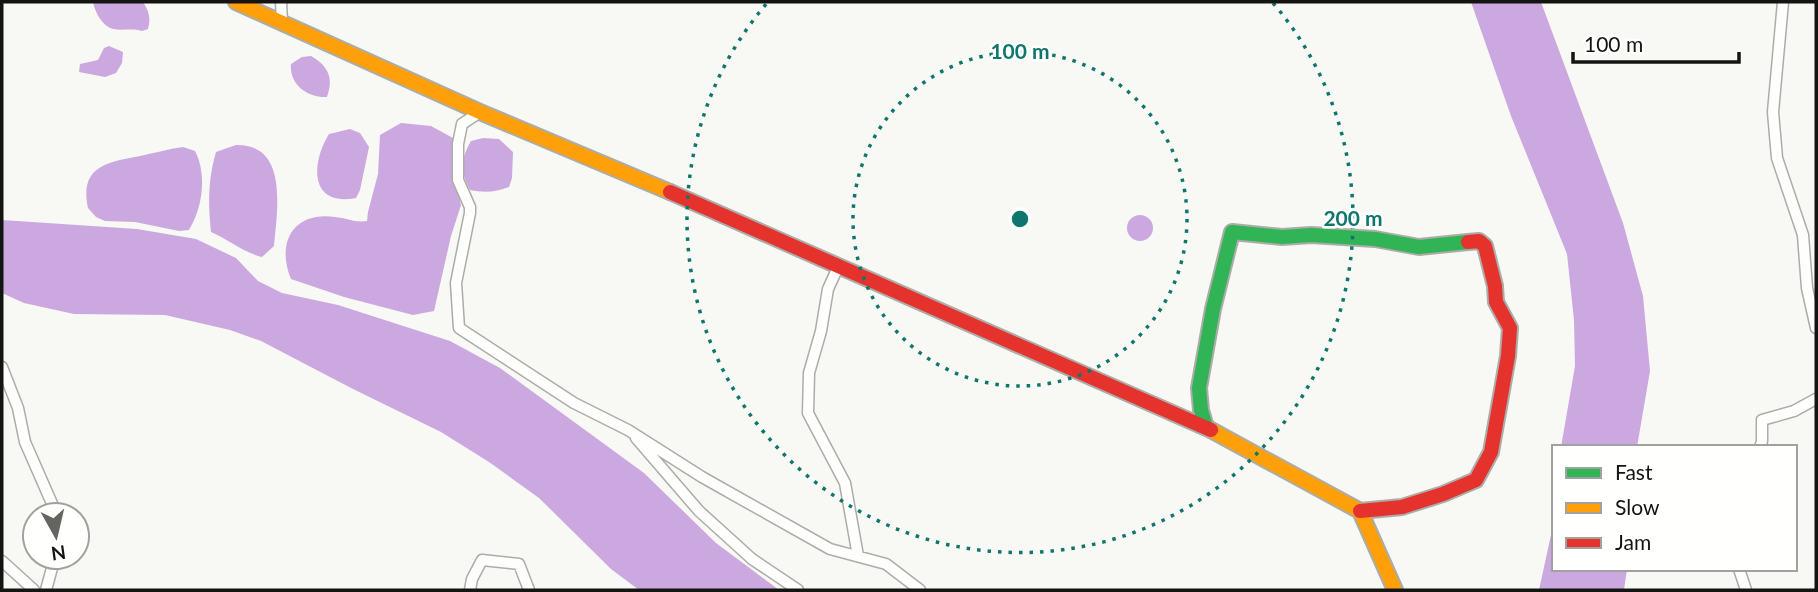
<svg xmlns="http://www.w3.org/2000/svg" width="1818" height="592" viewBox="0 0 1818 592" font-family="Lato,sans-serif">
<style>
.water{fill:#cca8e0}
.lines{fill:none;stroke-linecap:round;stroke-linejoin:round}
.street-casing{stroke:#acaca9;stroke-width:13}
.fast-casing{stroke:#acaca9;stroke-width:18}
.slow-casing{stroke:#acaca9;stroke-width:18}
.jam-casing{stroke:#acaca9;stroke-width:18}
.street{stroke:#fefefd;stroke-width:10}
.fast{stroke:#30b455;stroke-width:14}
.slow{stroke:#ff9f0a;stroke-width:14}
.jam{stroke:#e5322d;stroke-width:14}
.ring{fill:none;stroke:#0f766e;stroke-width:3.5;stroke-dasharray:3.5 7}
.centre{fill:#0f766e;stroke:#fffffe;stroke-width:3.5}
.ring-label{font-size:21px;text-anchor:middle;font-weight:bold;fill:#0f766e;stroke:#fffffe;stroke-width:5;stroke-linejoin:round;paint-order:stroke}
</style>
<rect width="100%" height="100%" fill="#f8f8f4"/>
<path class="water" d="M 93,2 L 143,2 C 149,11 151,18 148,29 L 142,31 C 132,28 123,31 113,29 C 102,26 95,12 93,2 Z
M 1471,2 L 1541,2 L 1623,223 L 1643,296 L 1650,371 L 1637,447 L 1561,447 L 1575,366 L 1574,320 L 1567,254 L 1511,116 Z
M 109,46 L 123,52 L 122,63 L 116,73 L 105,77 L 79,72 L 80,64 L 98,60 L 104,48 Z
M 311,56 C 328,66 334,77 327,97 C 307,98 289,84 291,64 L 302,57 Z
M 401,123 L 431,126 L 453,138 L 452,168 L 461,205 L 451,236 L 434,311 L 413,315 L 344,297 L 291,279 C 276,243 293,211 335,217 C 347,218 355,223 367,221 L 368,212 L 378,174 L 380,135 Z
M 350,129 L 360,133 L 369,147 L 360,190 L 356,198 C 309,207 311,163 329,134 Z
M 483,138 L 499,139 L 513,152 L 512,178 L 509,187 C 496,192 485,193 470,190 C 460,172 461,158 471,141 Z
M 236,145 C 289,144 277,211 274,246 L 262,257 C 243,252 229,240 211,232 C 208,204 208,179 216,152 Z
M 183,147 L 195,151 C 207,174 203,207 189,230 L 179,231 L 135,222 L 105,221 L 96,217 L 88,208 C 79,166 108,162 140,156 C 155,153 168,149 183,147 Z
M1127 228a13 13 0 1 1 26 0a13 13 0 1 1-26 0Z
M 2,220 L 137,229 L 196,239 L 236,258 L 258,281 L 282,293 L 338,305 L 450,341 L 500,368 L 644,473 L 716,543 L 779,590 L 639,590 L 611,569 L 539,498 L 489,462 L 441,432 L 353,389 L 261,341 L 230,330 L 165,315 L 74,314 L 24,303 L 2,293 Z
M 1554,521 L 1554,569 L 1627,569 L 1624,590 L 1539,590 Z"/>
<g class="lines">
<g class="street-casing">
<path id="street" d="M 281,2 L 282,22
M 1783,2 L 1773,112 L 1777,158 L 1803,235 L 1807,288 L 1816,328
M 480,112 L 462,124 L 458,144 L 458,180 L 470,207 L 470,213 L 456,283 L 459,328 L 574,403 L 628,430 L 702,477 L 830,549 L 886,564 L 920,590
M 839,265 L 828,289 L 821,331 L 809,373 L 808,413 L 845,483 L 858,556
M 2,367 L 18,408 L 25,442 L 57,515
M 636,438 L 699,511 L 752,559 L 798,590
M 1760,447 L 1762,441 L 1762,420 L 1794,411 L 1816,399
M 2,561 L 34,590
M 1739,569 L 1746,590
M 46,590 L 55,557
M 470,590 L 472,579 L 482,560 L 519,564 L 529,590"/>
</g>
<g class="fast-casing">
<path id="fast" d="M 1206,427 L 1201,410 L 1199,388 L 1213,309 L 1232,232 L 1282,237 L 1311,235 L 1375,239 L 1419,247 L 1468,242"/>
</g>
<g class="slow-casing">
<path id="slow" d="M 236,2 L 480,112 L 670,192
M 1211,430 L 1360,511 L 1395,590"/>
</g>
<g class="jam-casing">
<path id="jam" d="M 670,192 L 1211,430
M 1360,511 L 1402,507 L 1443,494 L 1476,480 L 1491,452 L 1508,356 L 1510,328 L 1496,302 L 1495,286 L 1485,246 L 1479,241 L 1468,242"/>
</g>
<use href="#street" class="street"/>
<use href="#fast" class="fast"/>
<use href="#slow" class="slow"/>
<use href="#jam" class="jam"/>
</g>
<g class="ring">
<circle cx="1020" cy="219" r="167"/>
<path d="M1273 3A333 333 0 1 1 767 3"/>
</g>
<circle cx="1020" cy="219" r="10" class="centre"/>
<g class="ring-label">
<text x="1020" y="59">100 m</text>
<text x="1353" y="226">200 m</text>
</g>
<rect width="1818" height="592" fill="none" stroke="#141412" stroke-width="7"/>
<rect x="1552" y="445" width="245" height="126" fill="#fffffe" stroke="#a1a1a0" stroke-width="2"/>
<rect x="1566" y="468" width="35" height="10" fill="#30b455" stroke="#a1a1a0" stroke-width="2"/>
<text x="1615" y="480" font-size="21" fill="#141412">Fast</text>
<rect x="1566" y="503" width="35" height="10" fill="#ff9f0a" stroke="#a1a1a0" stroke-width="2"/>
<text x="1615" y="515" font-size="21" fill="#141412">Slow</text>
<rect x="1566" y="538" width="35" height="10" fill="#e5322d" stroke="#a1a1a0" stroke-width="2"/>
<text x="1615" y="550" font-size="21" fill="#141412">Jam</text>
<g transform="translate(56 536) rotate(172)"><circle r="33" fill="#fffffe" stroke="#a1a1a0" stroke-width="2"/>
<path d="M0-5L12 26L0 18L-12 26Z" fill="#646461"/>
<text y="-10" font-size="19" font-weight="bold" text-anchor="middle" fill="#141412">N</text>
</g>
<path d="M1573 52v10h166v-10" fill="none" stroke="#141412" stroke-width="3.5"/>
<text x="1584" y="52" font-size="21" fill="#141412" stroke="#fffffe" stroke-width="5" paint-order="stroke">100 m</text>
</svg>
